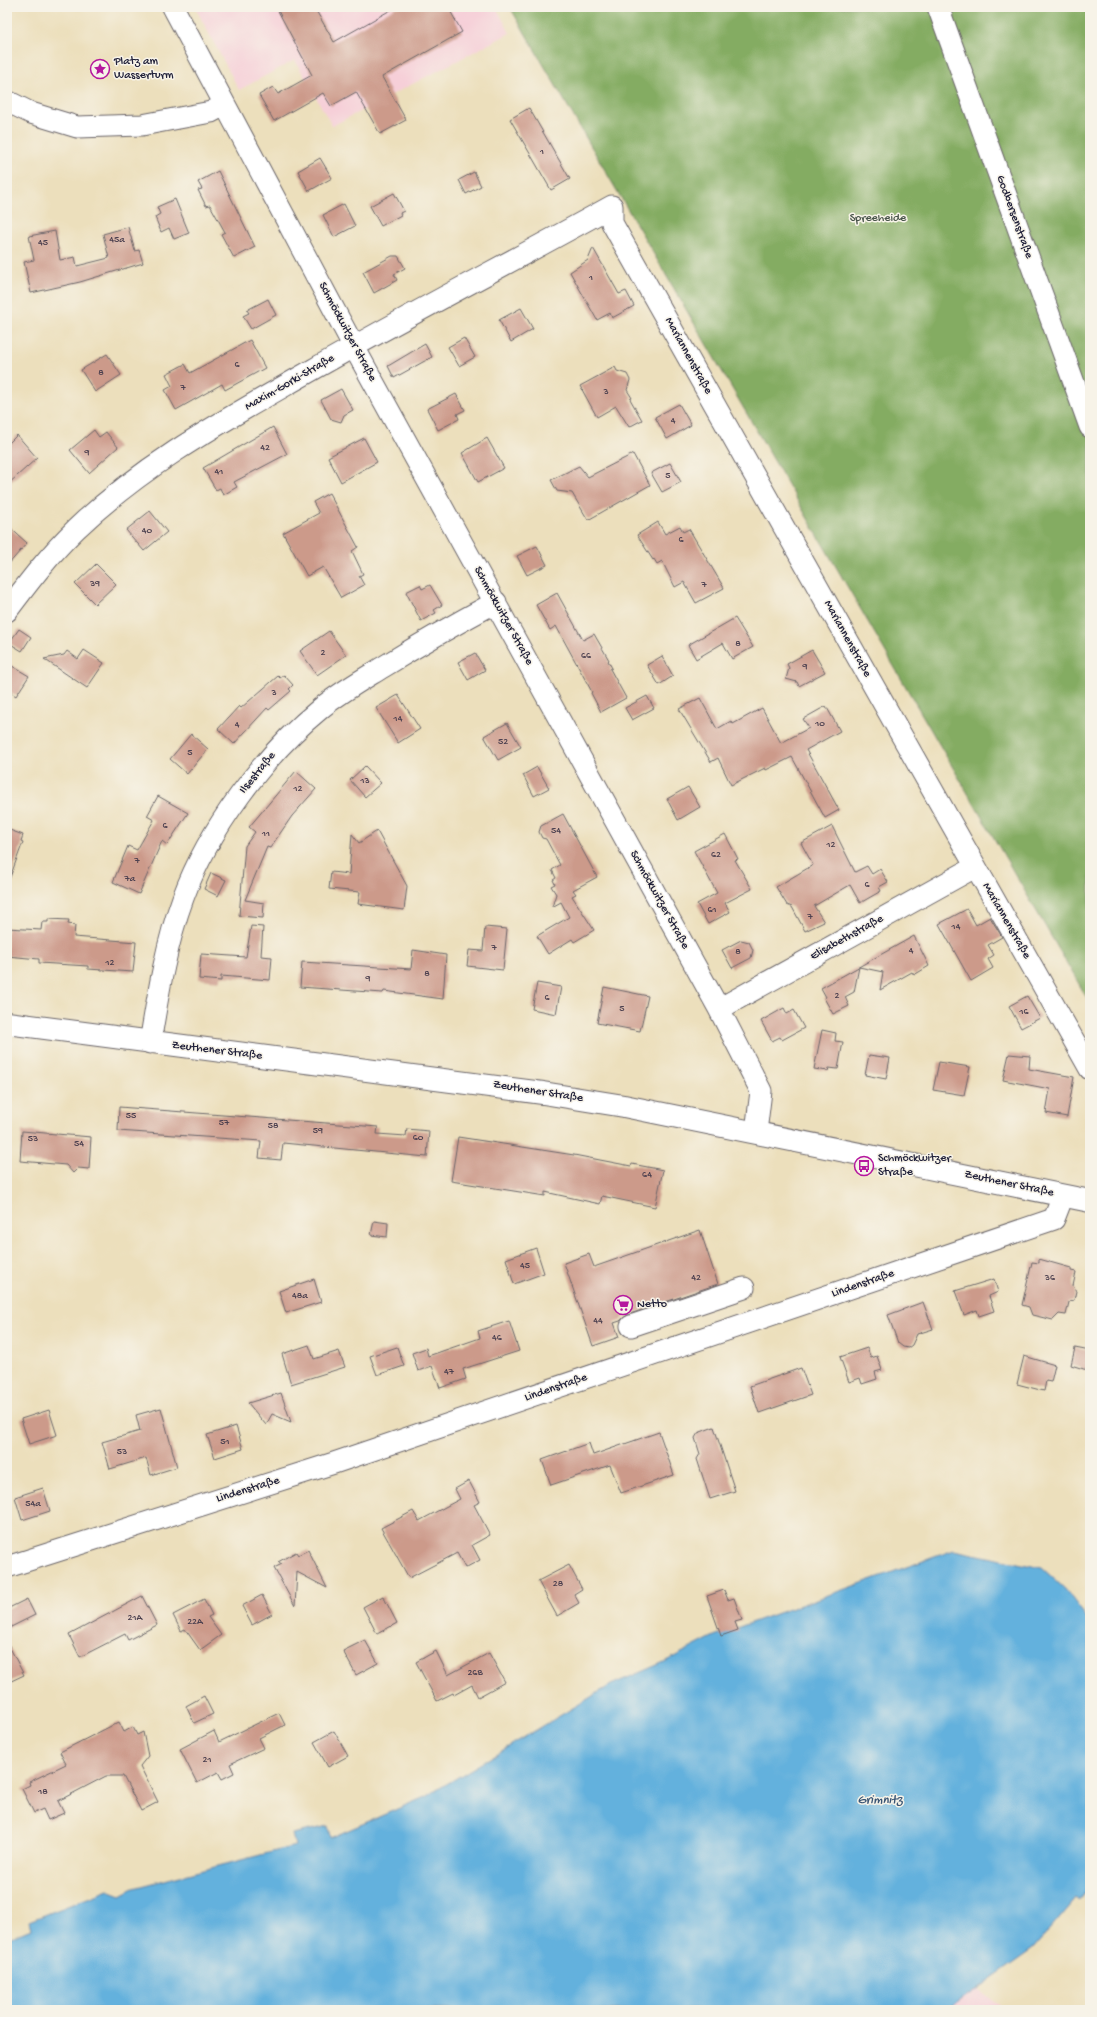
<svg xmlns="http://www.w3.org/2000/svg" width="1097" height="2017" viewBox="0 0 1097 2017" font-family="'Gochi Hand',sans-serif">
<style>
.built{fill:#f6cfd8}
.forest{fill:#84ac62;stroke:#53674e}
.water{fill:#64b1dd;stroke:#436a8c}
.building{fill:#cc9a8a}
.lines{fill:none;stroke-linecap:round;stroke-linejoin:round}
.minor-casing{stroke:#696468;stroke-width:23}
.major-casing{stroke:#696468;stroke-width:24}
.minor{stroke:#fff;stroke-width:21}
.major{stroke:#fff;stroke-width:22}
.labels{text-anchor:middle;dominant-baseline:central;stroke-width:3;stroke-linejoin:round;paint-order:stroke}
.number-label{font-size:10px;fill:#4c404f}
.poi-label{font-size:12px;fill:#22223b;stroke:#f7f3e8;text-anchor:start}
.street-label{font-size:12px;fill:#22223b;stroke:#f7f3e8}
.park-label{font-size:12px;fill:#49544b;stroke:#f7f3e8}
.water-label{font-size:13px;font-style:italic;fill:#395474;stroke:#f7f3e8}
</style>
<rect width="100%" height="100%" fill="#f7f3e8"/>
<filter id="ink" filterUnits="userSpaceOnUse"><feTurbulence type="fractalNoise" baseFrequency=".025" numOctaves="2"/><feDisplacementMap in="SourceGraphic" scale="8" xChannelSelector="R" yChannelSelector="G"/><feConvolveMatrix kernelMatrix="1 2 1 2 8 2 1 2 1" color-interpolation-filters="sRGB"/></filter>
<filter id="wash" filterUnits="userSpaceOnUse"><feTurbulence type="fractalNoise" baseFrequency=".012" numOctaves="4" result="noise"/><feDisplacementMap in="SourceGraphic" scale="16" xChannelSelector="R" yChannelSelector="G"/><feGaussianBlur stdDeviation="0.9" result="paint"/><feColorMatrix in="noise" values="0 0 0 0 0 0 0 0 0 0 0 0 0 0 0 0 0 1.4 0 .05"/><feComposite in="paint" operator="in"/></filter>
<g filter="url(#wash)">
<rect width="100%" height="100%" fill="#ecdfbc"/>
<path class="built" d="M 195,7 L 496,7 L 510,33 L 332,126 L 295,60 L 239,90 Z
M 977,1989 L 1006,2010 L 947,2010 Z"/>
<path class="forest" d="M 510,7 L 1090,7 L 1090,1003 L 521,26 Z"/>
<path class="water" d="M 954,1550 L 1042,1568 L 1065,1589 L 1090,1622 L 1090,1883 L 1080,1901 L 1076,1898 L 1033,1949 L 947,2010 L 7,2010 L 7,1939 L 31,1929 L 29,1921 L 108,1890 L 121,1895 L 134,1888 L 295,1846 L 292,1834 L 328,1826 L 330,1838 L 425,1797 L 611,1685 L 664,1662 L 714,1636 Z"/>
<g id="blocks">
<path class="building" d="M 276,7 L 314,7 L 334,42 L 396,7 L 448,7 L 462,32 L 382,77 L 406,120 L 380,134 L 356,92 L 331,106 L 323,93 L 274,121 L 259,95 L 273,87 L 278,94 L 312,75 Z
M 529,108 L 570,179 L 551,190 L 510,119 Z
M 320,158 L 332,178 L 309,191 L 298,171 Z
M 218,171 L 255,247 L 234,258 L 221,234 L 225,232 L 210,205 L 206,206 L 198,190 L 202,189 L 198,182 Z
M 474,172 L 481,186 L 466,194 L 459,180 Z
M 394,193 L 404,211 L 400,213 L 401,215 L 381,226 L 370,206 Z
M 175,199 L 189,233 L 174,239 L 169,228 L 161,232 L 155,217 L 160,214 L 157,207 Z
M 344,204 L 355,226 L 334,237 L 323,215 Z
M 128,227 L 135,251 L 139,250 L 143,263 L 80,282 L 31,293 L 24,262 L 34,260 L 29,236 L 55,231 L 60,260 L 75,257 L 77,266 L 109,258 L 103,234 Z
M 593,248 L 619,294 L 626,291 L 634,306 L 612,318 L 610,313 L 597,320 L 570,272 L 588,260 Z
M 392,256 L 398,256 L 405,268 L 394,274 L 397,280 L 374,293 L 363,272 Z
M 268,299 L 276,315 L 251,329 L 243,316 L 249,313 L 247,310 Z
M 521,308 L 533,329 L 511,342 L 499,320 Z
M 464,338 L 475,357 L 459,366 L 448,347 Z
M 250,340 L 265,368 L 225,390 L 222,384 L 176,410 L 165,390 L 172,386 L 166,374 L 185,364 L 190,373 Z
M 425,344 L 432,357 L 394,378 L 388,366 Z
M 107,354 L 121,375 L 95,392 L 81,370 Z
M 615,367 L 617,371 L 627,374 L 630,380 L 627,390 L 632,398 L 630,399 L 642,420 L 629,427 L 616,406 L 597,417 L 580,386 Z
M 341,389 L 353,410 L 344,415 L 341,422 L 331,419 L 321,400 Z
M 456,394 L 465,410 L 457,414 L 459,419 L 438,430 L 427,409 Z
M 679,404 L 691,425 L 667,439 L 655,417 Z
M 273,427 L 287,454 L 234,482 L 237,487 L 223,495 L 220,488 L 216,490 L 203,468 Z
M 94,430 L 99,437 L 106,432 L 118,447 L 89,473 L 70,450 Z
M 17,435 L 37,458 L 7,485 L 7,445 Z
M 364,438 L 377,462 L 341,482 L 328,457 Z
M 487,438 L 504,468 L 478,482 L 462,453 Z
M 633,454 L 650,485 L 588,520 L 572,493 L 557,491 L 551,480 L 579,466 L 588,477 Z
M 670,463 L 681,482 L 662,492 L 651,473 Z
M 329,493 L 358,547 L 352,551 L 363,574 L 359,576 L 364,585 L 341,598 L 323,567 L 307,576 L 283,533 L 319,513 L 313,502 Z
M 150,511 L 167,532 L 144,551 L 126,530 Z
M 658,522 L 665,534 L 680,526 L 683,532 L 689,529 L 724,588 L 696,603 L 684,582 L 675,587 L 662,561 L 657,564 L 654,559 L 653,560 L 637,535 Z
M 7,525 L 27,543 L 7,566 Z
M 537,546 L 547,565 L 527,575 L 517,556 Z
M 96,564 L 116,584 L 95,604 L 75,584 Z
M 420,585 L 422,589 L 430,585 L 442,605 L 434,610 L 436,613 L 421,621 L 406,592 Z
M 557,593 L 583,640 L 594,634 L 609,660 L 608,661 L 612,668 L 610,669 L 626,698 L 601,712 L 591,693 L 592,692 L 556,626 L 550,630 L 536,605 Z
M 735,618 L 753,647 L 732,659 L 723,643 L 696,659 L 688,645 Z
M 19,629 L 31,637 L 22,651 L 9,643 Z
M 329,631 L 346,655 L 317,675 L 300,651 Z
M 84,650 L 104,663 L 87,688 L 44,659 L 64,655 L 67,651 L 78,659 Z
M 812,650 L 825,672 L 799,686 L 797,682 L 786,679 L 789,668 L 787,664 Z
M 475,653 L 485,670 L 468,680 L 458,662 Z
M 662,656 L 673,676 L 659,685 L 647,665 Z
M 7,663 L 29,676 L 16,696 L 7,690 Z
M 284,675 L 293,685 L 289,689 L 291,691 L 269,710 L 267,708 L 234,744 L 218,729 L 239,706 L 241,708 L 278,676 L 280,678 Z
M 398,695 L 420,729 L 398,743 L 376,708 Z
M 647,696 L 654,708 L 632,720 L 625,708 Z
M 700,698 L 717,729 L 731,721 L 733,724 L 762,708 L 781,743 L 809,728 L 803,719 L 826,706 L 840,731 L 806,750 L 839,810 L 825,818 L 792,757 L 766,770 L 765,768 L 731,785 L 718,758 L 711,762 L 679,709 Z
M 507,723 L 521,747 L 498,760 L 484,736 Z
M 191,734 L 208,749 L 187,774 L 170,759 Z
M 365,766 L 381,783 L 365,797 L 350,780 Z
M 537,767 L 549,788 L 534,796 L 523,775 Z
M 296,771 L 316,789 L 292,816 L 270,848 L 267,847 L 245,900 L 264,903 L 263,918 L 239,916 L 245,846 L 255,832 L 249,827 Z
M 688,787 L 700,807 L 678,820 L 667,799 Z
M 158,796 L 188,813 L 167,845 L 162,841 L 139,894 L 113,882 L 128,846 L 137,850 L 154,820 L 147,816 Z
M 563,814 L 597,877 L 573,890 L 576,894 L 572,896 L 594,930 L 574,942 L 572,939 L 548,954 L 537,936 L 569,917 L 561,902 L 552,907 L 556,894 L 551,886 L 555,884 L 553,880 L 556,878 L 552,870 L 560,865 L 546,839 L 542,838 L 539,832 L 541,826 Z
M 832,826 L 855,872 L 867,866 L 872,874 L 880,869 L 888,882 L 879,887 L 881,891 L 860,903 L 850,885 L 814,906 L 824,922 L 805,931 L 792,907 L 787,905 L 776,887 L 813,865 L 801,843 Z
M 7,829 L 23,835 L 21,841 L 23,842 L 9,880 L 7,880 Z
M 377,831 L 407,886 L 404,910 L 358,904 L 360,892 L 329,889 L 331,872 L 349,874 L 352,834 L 359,843 Z
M 725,834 L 738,859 L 735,860 L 752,889 L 725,903 L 730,912 L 708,924 L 697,904 L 717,893 L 694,851 Z
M 211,873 L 226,880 L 218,896 L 204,889 Z
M 967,909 L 976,925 L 990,917 L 1002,937 L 988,945 L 994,955 L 988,959 L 993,968 L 971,981 L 939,924 Z
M 48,919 L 69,920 L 68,924 L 75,925 L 74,937 L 136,942 L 133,972 L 88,969 L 88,966 L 39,963 L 39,959 L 7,956 L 7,928 L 41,930 L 42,922 L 48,922 Z
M 251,926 L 263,927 L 261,956 L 272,957 L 270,980 L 221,976 L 221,981 L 199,979 L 201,954 L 246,957 Z
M 485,927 L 507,929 L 503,970 L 467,966 L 469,950 L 483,951 Z
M 914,936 L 929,966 L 914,975 L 912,972 L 880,990 L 883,972 L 859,967 L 854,992 L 845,997 L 849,1006 L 833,1014 L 824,998 L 826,997 L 821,988 Z
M 741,940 L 749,942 L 753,950 L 751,958 L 732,968 L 722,950 Z
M 413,950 L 446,955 L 443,999 L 384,991 L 383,993 L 300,987 L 302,962 L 411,969 Z
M 537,983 L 561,987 L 556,1014 L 532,1009 Z
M 604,987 L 648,996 L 640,1031 L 597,1023 Z
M 1027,996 L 1040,1018 L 1021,1028 L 1009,1006 Z
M 784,1008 L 787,1014 L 794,1010 L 804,1028 L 782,1040 L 780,1037 L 772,1041 L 761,1021 Z
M 822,1030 L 836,1033 L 835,1041 L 843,1042 L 838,1069 L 829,1068 L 828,1071 L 814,1069 Z
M 1009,1054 L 1030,1056 L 1029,1069 L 1074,1077 L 1067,1117 L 1046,1113 L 1050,1089 L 1003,1080 Z
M 869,1055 L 890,1058 L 886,1079 L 865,1075 Z
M 939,1062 L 970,1067 L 964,1095 L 933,1090 Z
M 119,1107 L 378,1127 L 377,1134 L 406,1136 L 407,1129 L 429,1131 L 427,1157 L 283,1143 L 281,1160 L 259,1158 L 261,1141 L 118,1131 Z
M 22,1131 L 91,1137 L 89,1169 L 78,1168 L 73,1173 L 66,1165 L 20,1161 Z
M 458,1137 L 574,1155 L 631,1166 L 632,1164 L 663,1170 L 655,1207 L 602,1196 L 600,1204 L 545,1192 L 545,1196 L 451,1181 Z
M 374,1221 L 388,1223 L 387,1237 L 371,1235 Z
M 700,1230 L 718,1284 L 627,1315 L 620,1321 L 614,1323 L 619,1337 L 593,1346 L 564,1263 L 589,1254 L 594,1267 Z
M 536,1248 L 544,1273 L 514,1284 L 506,1259 Z
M 1039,1259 L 1071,1268 L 1071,1271 L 1076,1272 L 1073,1286 L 1076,1291 L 1074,1300 L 1069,1302 L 1066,1315 L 1059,1314 L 1053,1320 L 1032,1315 L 1029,1307 L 1022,1305 L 1032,1262 L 1039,1263 Z
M 314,1279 L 321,1302 L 286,1313 L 279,1291 Z
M 994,1279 L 998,1292 L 989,1296 L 994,1311 L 979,1316 L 977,1310 L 964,1315 L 955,1291 Z
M 923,1302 L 933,1329 L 917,1334 L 912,1345 L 908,1348 L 903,1347 L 898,1343 L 888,1315 Z
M 509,1321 L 519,1351 L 463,1369 L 466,1379 L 440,1388 L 432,1366 L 418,1371 L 412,1353 L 426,1348 L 428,1356 L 480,1338 L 478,1331 Z
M 309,1345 L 314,1359 L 339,1351 L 345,1367 L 291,1384 L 282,1354 Z
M 397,1347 L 404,1366 L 377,1375 L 370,1356 Z
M 867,1348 L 871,1358 L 877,1356 L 882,1370 L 875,1372 L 877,1379 L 862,1384 L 860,1378 L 849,1382 L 840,1357 Z
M 1075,1348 L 1090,1351 L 1090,1371 L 1071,1365 Z
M 1024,1356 L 1055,1365 L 1051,1382 L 1046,1381 L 1044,1391 L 1017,1384 Z
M 801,1368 L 811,1395 L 759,1413 L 750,1386 Z
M 281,1393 L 291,1422 L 272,1414 L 266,1425 L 248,1403 Z
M 161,1408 L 177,1467 L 151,1475 L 146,1458 L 110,1469 L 102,1442 L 140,1431 L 136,1415 Z
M 49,1410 L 57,1435 L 29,1444 L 21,1419 Z
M 236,1426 L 243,1449 L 215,1458 L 207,1435 Z
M 714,1427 L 735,1491 L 710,1499 L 697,1459 L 700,1454 L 695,1438 L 698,1433 Z
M 659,1432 L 674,1475 L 621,1493 L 610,1465 L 551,1485 L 542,1460 L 589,1443 L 593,1455 Z
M 469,1481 L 480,1502 L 474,1505 L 490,1535 L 472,1545 L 480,1560 L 465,1568 L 457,1553 L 409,1578 L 381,1528 L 413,1511 L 419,1521 L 460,1499 L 455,1489 Z
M 43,1488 L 50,1511 L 22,1520 L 15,1497 Z
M 308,1550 L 327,1588 L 297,1572 L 295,1606 L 274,1568 L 282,1564 L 278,1562 L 296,1552 L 298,1555 Z
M 569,1565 L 582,1589 L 574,1594 L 579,1603 L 557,1616 L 538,1581 Z
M 724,1590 L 728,1600 L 734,1598 L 742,1620 L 735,1622 L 738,1630 L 721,1636 L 707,1596 Z
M 262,1595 L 272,1614 L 252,1625 L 242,1606 Z
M 142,1596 L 157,1625 L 128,1640 L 125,1634 L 80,1657 L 69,1635 Z
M 383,1596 L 397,1623 L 377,1634 L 363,1607 Z
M 27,1599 L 35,1615 L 7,1629 L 7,1609 Z
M 204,1599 L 212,1615 L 208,1617 L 221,1635 L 200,1650 L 185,1629 L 181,1631 L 173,1615 Z
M 365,1640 L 378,1663 L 356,1675 L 343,1651 Z
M 7,1642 L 24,1675 L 7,1683 Z
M 436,1651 L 448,1675 L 489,1653 L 505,1682 L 478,1697 L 472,1685 L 454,1695 L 453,1693 L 437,1701 L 416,1662 Z
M 204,1696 L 213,1714 L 194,1723 L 186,1706 Z
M 279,1713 L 285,1725 L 259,1738 L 264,1748 L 230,1764 L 234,1773 L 222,1779 L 218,1772 L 197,1783 L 180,1749 L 214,1731 L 219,1742 Z
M 119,1722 L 124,1732 L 133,1727 L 137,1735 L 143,1732 L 148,1756 L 140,1766 L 158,1802 L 141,1811 L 123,1776 L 106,1776 L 58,1801 L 64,1813 L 48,1820 L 43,1809 L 34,1813 L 22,1789 L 30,1785 L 29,1782 L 66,1764 L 60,1752 Z
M 334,1731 L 348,1756 L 328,1767 L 314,1742 Z"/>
</g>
</g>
<g filter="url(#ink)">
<use href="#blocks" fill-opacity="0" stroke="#696468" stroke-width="1"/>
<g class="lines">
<g class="minor-casing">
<path id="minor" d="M 173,7 L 354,347 L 719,1009 L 761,1091 L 756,1132
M 938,7 L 1090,427
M 7,101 L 31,113 L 77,127 L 142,125 L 211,112 L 224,105
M 7,611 C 28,583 50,554 76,529 C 147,461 229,418 314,369 C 412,313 513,261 612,206 L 612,223 L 1090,1069
M 719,1009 L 975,867
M 150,1043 C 158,995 166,944 183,898 C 208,830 264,755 320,709 C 339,693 362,680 383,667 C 420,644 457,623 496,602
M 631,1326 L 744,1288
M 7,1567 L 334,1463 L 1054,1219 L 1063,1196"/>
</g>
<g class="major-casing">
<path id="major" d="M 7,1023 L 543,1093 L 624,1106 L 1090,1201"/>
</g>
<use href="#minor" class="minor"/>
<use href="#major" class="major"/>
</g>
</g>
<defs>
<g id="sight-ring" transform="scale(1)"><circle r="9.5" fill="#f7f3e8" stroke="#b5179e" stroke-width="1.5"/><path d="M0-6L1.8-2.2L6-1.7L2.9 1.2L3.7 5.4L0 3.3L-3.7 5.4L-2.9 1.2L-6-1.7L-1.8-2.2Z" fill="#b5179e"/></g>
<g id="bus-ring" transform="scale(1)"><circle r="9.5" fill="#f7f3e8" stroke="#b5179e" stroke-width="1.5"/><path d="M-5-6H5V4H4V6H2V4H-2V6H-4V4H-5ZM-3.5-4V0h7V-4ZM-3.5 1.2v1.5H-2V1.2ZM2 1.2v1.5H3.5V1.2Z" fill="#b5179e"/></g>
<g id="supermarket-ring" transform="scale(1)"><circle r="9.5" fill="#f7f3e8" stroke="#b5179e" stroke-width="1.5"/><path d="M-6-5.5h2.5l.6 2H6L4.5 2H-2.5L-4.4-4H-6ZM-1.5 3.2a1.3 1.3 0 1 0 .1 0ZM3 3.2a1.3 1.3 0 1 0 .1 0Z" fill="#b5179e"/></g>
</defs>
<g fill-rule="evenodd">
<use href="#sight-ring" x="100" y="69"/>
<use href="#bus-ring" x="864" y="1166"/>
<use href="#supermarket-ring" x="623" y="1305"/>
</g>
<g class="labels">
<g class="number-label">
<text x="542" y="152">1</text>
<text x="117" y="240">45a</text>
<text x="43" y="243">45</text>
<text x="591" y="278">1</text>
<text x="237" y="365">6</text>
<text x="101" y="373">8</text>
<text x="183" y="388">7</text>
<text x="606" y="392">3</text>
<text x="673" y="421">4</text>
<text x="265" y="448">42</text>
<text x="87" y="453">9</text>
<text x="219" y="472">41</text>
<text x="668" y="476">5</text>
<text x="147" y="531">40</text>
<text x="681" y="540">6</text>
<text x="95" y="584">39</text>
<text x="704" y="585">7</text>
<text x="738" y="644">8</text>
<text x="323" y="653">2</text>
<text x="586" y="656">66</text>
<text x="805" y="667">9</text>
<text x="274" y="693">3</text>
<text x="398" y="719">14</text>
<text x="820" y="724">10</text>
<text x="237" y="725">4</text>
<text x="503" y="742">52</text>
<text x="190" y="753">5</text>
<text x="365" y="781">13</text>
<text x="298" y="789">12</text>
<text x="165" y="826">6</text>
<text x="556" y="831">54</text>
<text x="266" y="834">11</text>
<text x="831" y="845">12</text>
<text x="716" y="855">62</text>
<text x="137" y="861">7</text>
<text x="130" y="879">7a</text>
<text x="867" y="885">6</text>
<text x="712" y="910">61</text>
<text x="810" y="917">7</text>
<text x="956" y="927">14</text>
<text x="494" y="948">7</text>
<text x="911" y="951">4</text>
<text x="738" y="952">8</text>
<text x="110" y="963">12</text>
<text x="427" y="974">8</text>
<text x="368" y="979">9</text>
<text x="837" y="996">2</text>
<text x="547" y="998">6</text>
<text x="622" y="1009">5</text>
<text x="1024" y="1012">16</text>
<text x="131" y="1116">55</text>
<text x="224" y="1123">57</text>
<text x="273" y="1126">58</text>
<text x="318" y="1131">59</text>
<text x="418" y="1138">60</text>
<text x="33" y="1139">53</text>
<text x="79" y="1144">54</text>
<text x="647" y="1175">64</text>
<text x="525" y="1266">45</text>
<text x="696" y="1278">42</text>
<text x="1050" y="1278">36</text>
<text x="300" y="1296">48a</text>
<text x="598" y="1321">44</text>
<text x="497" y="1338">46</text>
<text x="449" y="1372">47</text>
<text x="225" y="1442">51</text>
<text x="122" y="1452">53</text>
<text x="33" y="1504">54a</text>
<text x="558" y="1584">28</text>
<text x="135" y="1618">21A</text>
<text x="195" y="1622">22A</text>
<text x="475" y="1673">26B</text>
<text x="207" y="1760">21</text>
<text x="43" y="1792">18</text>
</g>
<g class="poi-label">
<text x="114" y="62">Platz am<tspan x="114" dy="14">Wasserturm</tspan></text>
<text x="878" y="1159">Schmöckwitzer<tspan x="878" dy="14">Straße</tspan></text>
<text x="637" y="1305">Netto</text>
</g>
<g class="street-label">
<text transform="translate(1014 217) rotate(70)">Godbersenstraße</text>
<text transform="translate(347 332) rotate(62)">Schmöckwitzer Straße</text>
<text transform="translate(688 356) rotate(61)">Mariannenstraße</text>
<text transform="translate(290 383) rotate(-30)">Maxim-Gorki-Straße</text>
<text transform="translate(503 616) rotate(61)">Schmöckwitzer Straße</text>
<text transform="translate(847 639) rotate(61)">Mariannenstraße</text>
<text transform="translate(258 773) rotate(-51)">Ilsestraße</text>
<text transform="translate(659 900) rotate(61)">Schmöckwitzer Straße</text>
<text transform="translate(1006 921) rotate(60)">Mariannenstraße</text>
<text transform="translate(847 938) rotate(-29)">Elisabethstraße</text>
<text transform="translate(217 1051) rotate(7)">Zeuthener Straße</text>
<text transform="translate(538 1092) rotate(9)">Zeuthener Straße</text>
<text transform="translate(1009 1184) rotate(12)">Zeuthener Straße</text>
<text transform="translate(863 1284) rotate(-19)">Lindenstraße</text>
<text transform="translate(556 1388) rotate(-19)">Lindenstraße</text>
<text transform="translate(248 1490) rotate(-17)">Lindenstraße</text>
</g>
<g class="park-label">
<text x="878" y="219">Spreeheide</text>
</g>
<g class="water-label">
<text x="880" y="1800">Grimnitz</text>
</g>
</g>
<rect width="1097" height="2017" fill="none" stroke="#f7f3e8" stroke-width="24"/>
</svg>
